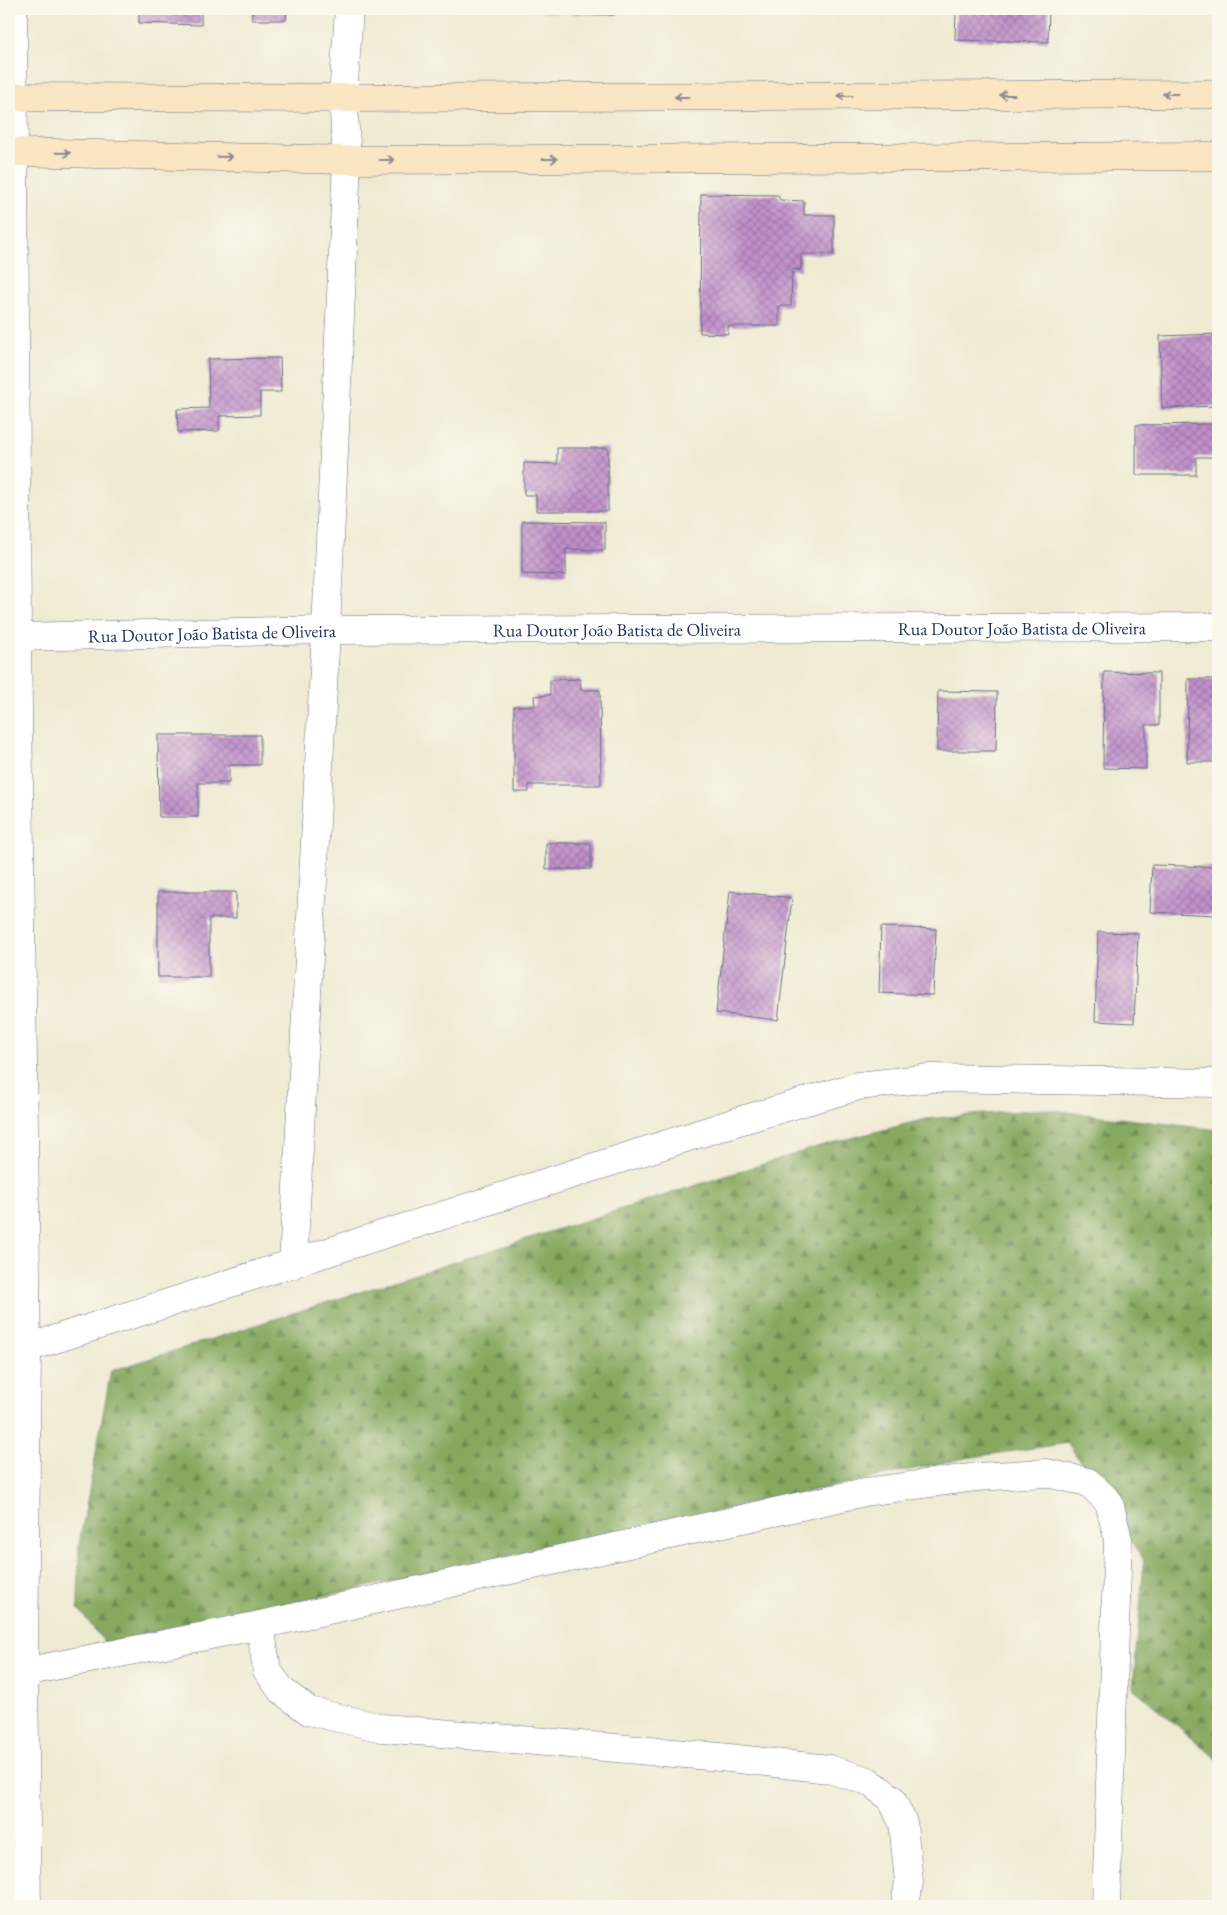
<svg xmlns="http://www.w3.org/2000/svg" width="1227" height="1915" viewBox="0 0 1227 1915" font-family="'EB Garamond',serif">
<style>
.forest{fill:url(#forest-firs);stroke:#506c5e}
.building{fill:url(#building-cross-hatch)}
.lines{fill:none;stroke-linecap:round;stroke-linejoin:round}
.street-casing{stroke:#657086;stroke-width:29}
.secondary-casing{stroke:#657086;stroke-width:29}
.street{stroke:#fff;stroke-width:28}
.secondary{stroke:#fbe6c3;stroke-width:28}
.oneway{stroke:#8b8a90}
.labels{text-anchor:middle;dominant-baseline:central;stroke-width:4.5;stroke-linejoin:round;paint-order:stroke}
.street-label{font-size:18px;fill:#1b2f5e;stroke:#fbf7ec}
</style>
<defs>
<pattern id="forest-firs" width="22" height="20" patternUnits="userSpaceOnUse" patternTransform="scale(1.25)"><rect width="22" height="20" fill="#86a95e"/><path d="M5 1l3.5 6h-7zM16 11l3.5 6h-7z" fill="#6d8a51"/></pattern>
<pattern id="building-cross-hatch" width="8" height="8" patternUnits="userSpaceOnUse" patternTransform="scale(1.25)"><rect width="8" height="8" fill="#c190ca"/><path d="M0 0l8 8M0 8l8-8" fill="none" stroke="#9c76a7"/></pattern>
</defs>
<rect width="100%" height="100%" fill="#fbf7ec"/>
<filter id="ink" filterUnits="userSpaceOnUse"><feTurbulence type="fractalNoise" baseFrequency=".02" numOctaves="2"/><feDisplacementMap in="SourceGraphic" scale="10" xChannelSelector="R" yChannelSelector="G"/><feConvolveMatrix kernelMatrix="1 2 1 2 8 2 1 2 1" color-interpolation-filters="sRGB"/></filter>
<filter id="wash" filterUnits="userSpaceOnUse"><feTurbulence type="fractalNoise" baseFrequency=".0096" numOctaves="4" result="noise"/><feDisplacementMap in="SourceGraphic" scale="20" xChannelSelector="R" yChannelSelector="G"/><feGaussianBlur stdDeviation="1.12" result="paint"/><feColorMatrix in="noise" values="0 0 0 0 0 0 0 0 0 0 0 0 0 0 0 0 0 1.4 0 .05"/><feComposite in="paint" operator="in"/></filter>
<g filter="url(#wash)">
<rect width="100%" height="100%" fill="#efead1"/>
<path class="forest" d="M 1043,1109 L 1218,1130 L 1218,1760 L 1133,1688 L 1144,1561 L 1068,1443 L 965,1458 L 105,1643 L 78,1608 L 79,1545 L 111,1371 L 820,1146 L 926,1119 Z"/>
<g id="blocks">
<path class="building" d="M 139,9 L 201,9 L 201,25 L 139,23 Z
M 252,9 L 287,9 L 286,20 L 252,20 Z
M 541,9 L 616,9 L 615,15 L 541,12 Z
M 956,9 L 1049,9 L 1048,42 L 955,40 Z
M 701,194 L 778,195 L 780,200 L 804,201 L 804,215 L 834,215 L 834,254 L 801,254 L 801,270 L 792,269 L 791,306 L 779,306 L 779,326 L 728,326 L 728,334 L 700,333 Z
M 1218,334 L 1218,406 L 1162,408 L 1160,336 Z
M 280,358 L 281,392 L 260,392 L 260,415 L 219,416 L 219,431 L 178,432 L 177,409 L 209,408 L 208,359 Z
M 1218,424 L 1218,457 L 1196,457 L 1196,475 L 1136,475 L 1136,425 Z
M 557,448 L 608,448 L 608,511 L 536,511 L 536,495 L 524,495 L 524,463 L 557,464 Z
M 522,521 L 605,522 L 605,550 L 566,549 L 566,575 L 522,574 Z
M 1104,672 L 1159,673 L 1159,725 L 1146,725 L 1146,769 L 1103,768 Z
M 580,679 L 581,690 L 600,690 L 601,785 L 529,785 L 529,792 L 514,792 L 514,706 L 535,706 L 534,696 L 550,695 L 550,680 Z
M 1188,679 L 1218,679 L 1218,762 L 1187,762 Z
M 938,691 L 997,692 L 996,751 L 937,751 Z
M 158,735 L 260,735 L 260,765 L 229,765 L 229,783 L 198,783 L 198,817 L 159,817 Z
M 546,843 L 591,843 L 591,869 L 546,869 Z
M 1152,865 L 1218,867 L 1218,915 L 1150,912 Z
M 730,891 L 792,898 L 778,1020 L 716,1013 Z
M 158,892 L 236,892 L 236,918 L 209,918 L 209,977 L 158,977 Z
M 881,927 L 936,929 L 933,995 L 879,993 Z
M 1098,932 L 1138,933 L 1134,1023 L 1095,1021 Z"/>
</g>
</g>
<g filter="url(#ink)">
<use href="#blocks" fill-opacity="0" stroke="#657086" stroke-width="1"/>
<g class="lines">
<g class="street-casing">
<g id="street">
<path d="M 13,9 L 17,637 L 27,1348 L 24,1672 L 27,1906"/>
<path id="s1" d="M 17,637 L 326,630 L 1218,627"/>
<path d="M 293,1264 L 326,630 L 347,160 L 343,98 L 349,9"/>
<path d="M 27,1348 L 739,1121 L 858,1086 L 931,1078 L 1218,1083"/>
<path d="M 260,1625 L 267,1670 L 282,1691 L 309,1711 L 382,1728 L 720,1757 L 829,1769 L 868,1781 L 891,1798 L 903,1823 L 909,1882 L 905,1906"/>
<path d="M 24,1672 L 260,1625 L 865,1492 L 976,1477 L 1046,1473 L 1088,1482 L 1109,1502 L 1118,1539 L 1106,1906"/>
</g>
</g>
<g class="secondary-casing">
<path id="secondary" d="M 13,97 L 343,98 L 1218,94
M 14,152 L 347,160 L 1218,156"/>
</g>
<use href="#street" class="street"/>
<use href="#secondary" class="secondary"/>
</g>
<defs><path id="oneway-shaft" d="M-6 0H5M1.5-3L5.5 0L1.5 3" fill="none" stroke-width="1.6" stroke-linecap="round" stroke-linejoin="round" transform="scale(1.25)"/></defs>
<g class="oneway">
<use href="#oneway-shaft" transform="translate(1170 94) rotate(180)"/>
<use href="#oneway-shaft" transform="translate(1007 95) rotate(180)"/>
<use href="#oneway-shaft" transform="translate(845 96) rotate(180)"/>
<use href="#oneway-shaft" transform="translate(682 97) rotate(180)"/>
<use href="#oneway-shaft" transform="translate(63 153) rotate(1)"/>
<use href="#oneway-shaft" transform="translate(225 157) rotate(1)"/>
<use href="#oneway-shaft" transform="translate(550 159)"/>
<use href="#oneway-shaft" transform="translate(387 160)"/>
</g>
</g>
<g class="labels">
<g class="street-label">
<text stroke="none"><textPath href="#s1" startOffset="1005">Rua Doutor João Batista de Oliveira</textPath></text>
<text stroke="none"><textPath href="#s1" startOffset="600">Rua Doutor João Batista de Oliveira</textPath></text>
<text stroke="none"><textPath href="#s1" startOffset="195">Rua Doutor João Batista de Oliveira</textPath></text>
</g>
</g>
<rect width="1227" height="1915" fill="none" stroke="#fbf7ec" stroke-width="30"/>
</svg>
